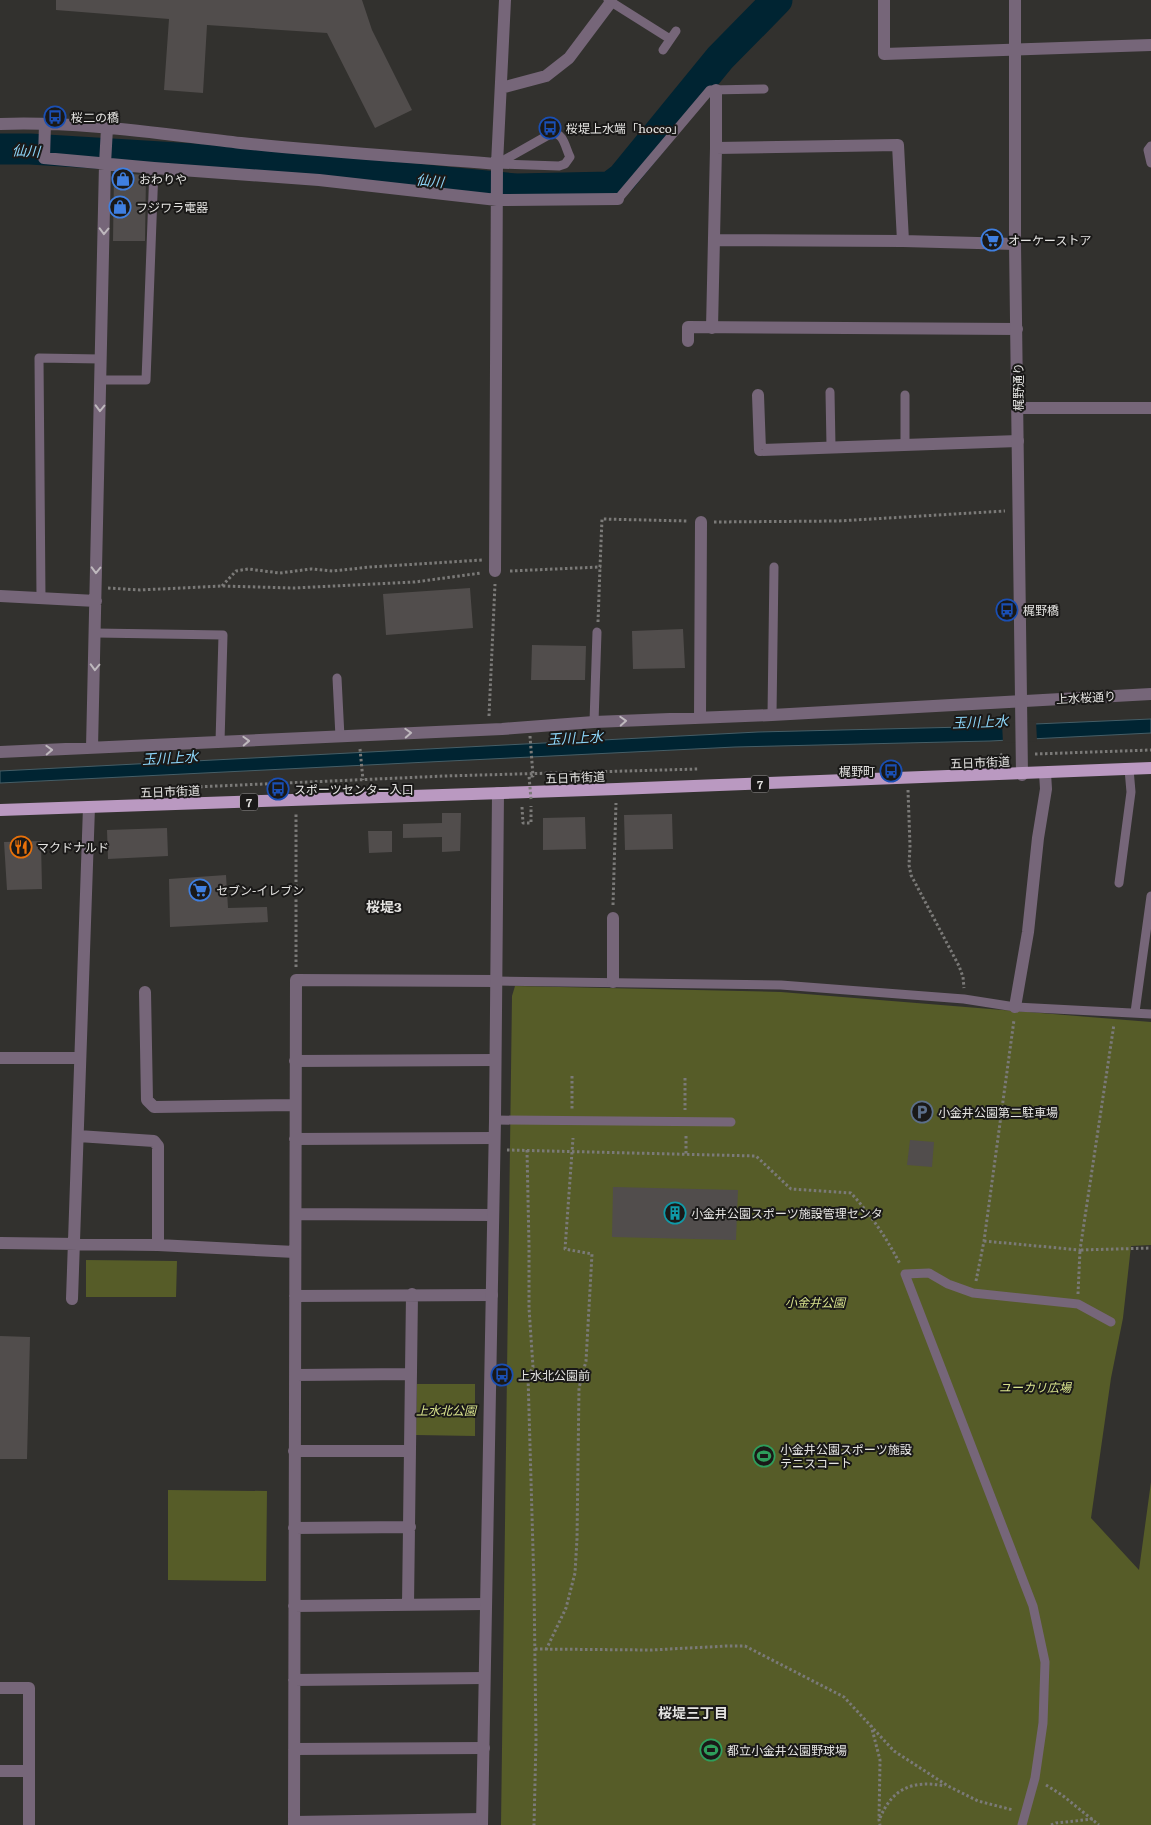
<svg xmlns="http://www.w3.org/2000/svg" width="1151" height="1825" viewBox="0 0 1151 1825" font-family="Literata,'Noto Sans JP',serif">
<style>
.green{fill:#565c28}
.water{fill:#002432;stroke:#455e67}
.pier{fill:#32312e}
.lines{fill:none;stroke-linecap:round;stroke-linejoin:round}
.river{stroke:#002432;stroke-width:31}
.building{fill:#514d4c}
.path{stroke:#7b7a78;stroke-width:3;stroke-dasharray:2.5 2.5;stroke-linecap:butt}
.service{stroke:#766679;stroke-width:9}
.minor{stroke:#766679;stroke-width:12}
.tertiary{stroke:#766679;stroke-width:12}
.primary{stroke:#ba99c1;stroke-width:12}
.path-bridge{stroke:#7b7a78;stroke-width:3;stroke-dasharray:2.5 2.5;stroke-linecap:butt}
.oneway{stroke:#beb8bd}
.labels{text-anchor:middle;dominant-baseline:central;stroke-width:4;stroke-linejoin:round;paint-order:stroke}
.shield{fill:#1a1918;stroke:#a8a7a5;stroke-width:1}
.shield-label{font-size:11px;font-weight:bold;fill:#e5e4e2}
.poi-label{font-size:12px;fill:#e5e4e2;stroke:#1a1918;text-anchor:start}
.street-label{font-size:12px;fill:#e5e4e2;stroke:#1a1918}
.park-label{font-size:12px;font-style:italic;fill:#d8e28c;stroke:#1a1918}
.water-label{font-size:14px;font-style:italic;fill:#8cd5f8;stroke:#1a1918}
.neighbourhood-label{font-size:14px;font-weight:bold;fill:#e5e4e2;stroke:#1a1918}
</style>
<rect width="100%" height="100%" fill="#32312e"/>
<path class="green" d="M 515,986 L 781,992 L 1151,1022 L 1151,1245 L 1131,1246 L 1123,1318 L 1111,1378 L 1091,1518 L 1139,1570 L 1151,1482 L 1151,1825 L 501,1825 L 512,996 Z
M 86,1260 L 177,1261 L 176,1297 L 86,1297 Z
M 417,1384 L 475,1384 L 475,1436 L 416,1435 Z
M 168,1490 L 267,1491 L 266,1581 L 168,1580 Z"/>
<path class="water" d="M 1151,719 L 1151,733 L 990,741 L 735,747 L 0,783 L 0,771 L 758,732 L 965,727 Z"/>
<path class="pier" d="M 1036,721 L 1037,741 L 1003,743 L 1002,723 Z"/>
<g class="lines">
<path class="river" d="M 0,149 L 30,149 L 243,162 L 516,189 L 610,187 L 622,178 L 720,58 L 777,0"/>
</g>
<path class="building" d="M 56,0 L 362,0 L 372,30 L 412,110 L 375,128 L 327,33 L 207,25 L 203,93 L 164,90 L 169,19 L 56,10 Z
M 114,173 L 146,175 L 145,241 L 113,241 Z
M 470,588 L 473,628 L 386,635 L 383,594 Z
M 683,629 L 685,668 L 633,669 L 632,631 Z
M 532,645 L 586,646 L 585,680 L 531,680 Z
M 442,813 L 461,813 L 460,851 L 442,852 L 442,837 L 403,838 L 403,824 L 442,823 Z
M 672,814 L 673,849 L 625,850 L 624,815 Z
M 585,817 L 586,849 L 543,850 L 543,818 Z
M 167,828 L 168,856 L 108,859 L 107,830 Z
M 368,831 L 392,831 L 392,852 L 369,853 Z
M 41,841 L 42,889 L 7,890 L 4,842 Z
M 226,875 L 228,908 L 267,907 L 268,922 L 170,927 L 169,879 Z
M 910,1140 L 934,1142 L 932,1167 L 907,1165 Z
M 613,1187 L 738,1190 L 736,1240 L 612,1237 Z
M 0,1336 L 30,1337 L 27,1459 L 0,1459 Z"/>
<g class="lines">
<path class="path" d="M 714,522 L 838,521 L 1005,511
M 510,571 L 600,567 L 602,519 L 687,521
M 222,586 L 236,571 L 248,569 L 280,573 L 311,569 L 333,571 L 370,567 L 482,560
M 108,588 L 140,590 L 222,586 L 293,588 L 415,582 L 481,573
M 598,622 L 600,567
M 489,716 L 495,584
M 360,749 L 363,780
M 1035,754 L 1151,750
M 997,759 L 1004,752
M 195,787 L 445,776 L 699,769
M 908,790 L 910,846 L 909,865 L 911,875 L 959,966 L 963,977 L 964,988
M 522,807 L 523,823 L 531,823 L 531,806
M 613,905 L 616,803
M 296,967 L 296,813
M 572,1076 L 572,1109
M 685,1078 L 685,1110
M 686,1136 L 686,1154
M 507,1150 L 756,1156 L 791,1189 L 851,1193 C 871,1215 886,1237 900,1264
M 527,1150 L 529,1246 L 529,1308 L 533,1367 L 528,1376 L 534,1585 L 536,1740 L 534,1825
M 984,1241 L 1080,1250 L 1114,1024
M 976,1281 L 984,1241 L 1014,1020
M 1078,1294 L 1080,1250 L 1151,1248
M 535,1649 L 651,1650 L 727,1646 L 745,1646 L 844,1697 L 894,1751 L 948,1786 L 978,1801 L 1013,1810
M 546,1650 L 566,1608 L 575,1573 L 577,1539 L 579,1388 L 586,1361 L 592,1254 L 565,1249 L 573,1138
M 871,1725 L 880,1760 L 879,1820 L 880,1825
M 1046,1785 L 1062,1795 L 1099,1825
M 880,1818 C 893,1787 914,1780 945,1786
M 1051,1825 L 1056,1823 L 1093,1819"/>
<path class="service" d="M 608,0 L 670,39
M 663,50 L 676,31
M 552,133 C 564,133 565,147 570,157 L 565,164 L 559,166 L 497,164 Z
M 1151,146 L 1148,150 L 1151,163
M 618,199 L 710,90 L 764,89
M 101,380 L 146,380 L 154,168
M 830,392 L 831,446
M 905,395 L 905,444
M 41,597 L 39,358 L 101,359
M 96,633 L 223,635 L 220,742
M 337,678 L 340,737
M 772,715 L 774,567
M 594,722 L 597,632
M 1119,883 L 1131,792 L 1129,769
M 496,981 L 781,985 L 964,999 L 1015,1007 L 1151,1014
M 1135,1012 L 1151,896
M 495,1120 L 731,1122
M 1022,1825 L 1035,1778 L 1043,1723 L 1045,1662 L 1033,1606 L 905,1274 L 929,1273 L 948,1284 L 973,1293 L 1078,1304 L 1111,1322"/>
<path class="minor" d="M 884,0 L 884,54 L 1151,45
M 501,88 L 546,76 L 569,58 L 611,2
M 716,90 L 716,148
M 0,124 C 80,121 161,134 241,143 C 326,152 412,157 497,164
M 45,124 L 44,158 L 154,168 L 319,180 L 497,200 L 618,199
M 714,240 L 903,241 L 1015,244
M 712,328 L 716,148 L 898,145 L 903,241
M 688,341 L 688,327 L 1017,329
M 758,395 L 760,450 L 1018,441
M 1017,408 L 1151,408
M 495,571 L 497,164 L 505,0
M 0,596 L 96,601
M 700,718 L 701,522
M 92,748 L 105,164 L 107,128
M 0,752 L 502,729 L 594,722 L 772,715 L 1151,694
M 613,918 L 613,982
M 145,992 L 147,1100 L 154,1107 L 295,1105
M 1015,1007 L 1028,932 L 1038,838 L 1046,789 L 1045,773
M 0,1058 L 79,1058
M 295,1061 L 495,1060
M 78,1136 L 154,1141 L 158,1146 L 158,1245
M 295,1139 L 494,1138
M 296,1214 L 493,1215
M 0,1243 L 158,1245 L 295,1252
M 295,1296 L 492,1295
M 72,1299 L 89,807
M 295,1375 L 411,1374
M 294,1451 L 410,1451
M 294,1528 L 410,1527
M 408,1605 L 412,1294
M 294,1606 L 485,1604
M 294,1680 L 484,1678
M 0,1688 L 29,1688 L 29,1825
M 294,1749 L 484,1748
M 0,1771 L 29,1771
M 294,1822 L 482,1819
M 294,1825 L 296,980 L 496,981"/>
<path class="tertiary" d="M 1015,0 L 1015,244 L 1022,775
M 482,1825 L 495,1120 L 498,793"/>
<path class="primary" d="M 0,810 L 617,789 L 1151,768"/>
<path class="path-bridge" d="M 530,736 L 533,776 L 529,776 L 531,799"/>
</g>
<defs><path id="oneway-chevron" d="M-2-3.5L2.5 0L-2 3.5" fill="none" stroke-width="1.6" stroke-linecap="round" stroke-linejoin="round" transform="scale(1.25)"/></defs>
<g class="oneway">
<use href="#oneway-chevron" transform="translate(104 231) rotate(91)"/>
<use href="#oneway-chevron" transform="translate(100 408) rotate(91)"/>
<use href="#oneway-chevron" transform="translate(96 570) rotate(91)"/>
<use href="#oneway-chevron" transform="translate(95 667) rotate(92)"/>
<use href="#oneway-chevron" transform="translate(623 721) rotate(-3)"/>
<use href="#oneway-chevron" transform="translate(408 733) rotate(-3)"/>
<use href="#oneway-chevron" transform="translate(246 741) rotate(-2)"/>
<use href="#oneway-chevron" transform="translate(49 750) rotate(-2)"/>
</g>
<defs>
<g id="bus-ring" transform="scale(1.125)"><circle r="9.5" fill="#1a1918" stroke="#1a4fb4" stroke-width="1.5"/><path d="M-5-6H5V4H4V6H2V4H-2V6H-4V4H-5ZM-3.5-4V0h7V-4ZM-3.5 1.2v1.5H-2V1.2ZM2 1.2v1.5H3.5V1.2Z" fill="#1a4fb4"/></g>
<g id="shop-ring" transform="scale(1.125)"><circle r="9.5" fill="#1a1918" stroke="#3f7fe0" stroke-width="1.5"/><path d="M-5-2.5h2.3a2.7 3.5 0 0 1 5.4 0H5L5.5 6h-11ZM-1.5-2.5h3a1.5 2.3 0 0 0-3 0Z" fill="#3f7fe0"/></g>
<g id="supermarket-ring" transform="scale(1.125)"><circle r="9.5" fill="#1a1918" stroke="#3f7fe0" stroke-width="1.5"/><path d="M-6-5.5h2.5l.6 2H6L4.5 2H-2.5L-4.4-4H-6ZM-1.5 3.2a1.3 1.3 0 1 0 .1 0ZM3 3.2a1.3 1.3 0 1 0 .1 0Z" fill="#3f7fe0"/></g>
<g id="restaurant-ring" transform="scale(1.125)"><circle r="9.5" fill="#1a1918" stroke="#e8710a" stroke-width="1.5"/><path d="M-5-6h1v4h1v-4h1v4h1v-4h1v5L-1.5 .5V6h-2V.5L-5-1ZM5-6V6H3V1.5H1.5Q1.5-4 5-6Z" fill="#e8710a"/></g>
<g id="parking-ring" transform="scale(1.125)"><circle r="9.5" fill="#1a1918" stroke="#5c6f8a" stroke-width="1.5"/><path d="M-3.5-5.5H1a3.5 3.5 0 0 1 0 7H-1V5.5H-3.5ZM-1-3.4V-.6H.8a1.4 1.4 0 0 0 0-2.8Z" fill="#5c6f8a"/></g>
<g id="building-ring" transform="scale(1.125)"><circle r="9.5" fill="#1a1918" stroke="#0f9aa8" stroke-width="1.5"/><path d="M-4-6H4V6H1V3H-1V6H-4ZM-2.5-4.3h1.7v1.8h-1.7ZM.8-4.3h1.7v1.8H.8ZM-2.5-1h1.7V.8h-1.7ZM.8-1h1.7V.8H.8Z" fill="#0f9aa8"/></g>
<g id="stadium-ring" transform="scale(1.125)"><circle r="9.5" fill="#1a1918" stroke="#2e9e5b" stroke-width="1.5"/><path d="M0-5a6.5 5 0 1 0 0 10a6.5 5 0 1 0 0-10ZM-3.5-1.8h7v3.6h-7Z" fill="#2e9e5b"/></g>
</defs>
<g fill-rule="evenodd">
<use href="#bus-ring" x="55" y="117"/>
<use href="#bus-ring" x="550" y="128"/>
<use href="#shop-ring" x="123" y="179"/>
<use href="#shop-ring" x="120" y="207"/>
<use href="#supermarket-ring" x="992" y="240"/>
<use href="#bus-ring" x="1007" y="610"/>
<use href="#bus-ring" x="891" y="771"/>
<use href="#bus-ring" x="278" y="789"/>
<use href="#restaurant-ring" x="21" y="847"/>
<use href="#supermarket-ring" x="200" y="890"/>
<use href="#parking-ring" x="922" y="1112"/>
<use href="#building-ring" x="675" y="1213"/>
<use href="#bus-ring" x="502" y="1375"/>
<use href="#stadium-ring" x="764" y="1456"/>
<use href="#stadium-ring" x="711" y="1750"/>
</g>
<g class="labels">
<g class="shield">
<rect x="751" y="775.5" width="18" height="17" rx="4"/>
<rect x="240" y="793.5" width="18" height="17" rx="4"/>
</g>
<g class="shield-label">
<text x="760" y="784">7</text>
<text x="249" y="802">7</text>
</g>
<g class="poi-label">
<text x="71" y="117">桜二の橋</text>
<text x="566" y="128">桜堤上水端「hocco」</text>
<text x="139" y="179">おわりや</text>
<text x="136" y="207">フジワラ電器</text>
<text x="1008" y="240">オーケーストア</text>
<text x="1023" y="610">梶野橋</text>
<text x="875" y="771" text-anchor="end">梶野町</text>
<text x="294" y="789">スポーツセンター入口</text>
<text x="37" y="847">マクドナルド</text>
<text x="216" y="890">セブン-イレブン</text>
<text x="938" y="1112">小金井公園第二駐車場</text>
<text x="691" y="1213">小金井公園スポーツ施設管理センタ</text>
<text x="518" y="1375">上水北公園前</text>
<text x="780" y="1449">小金井公園スポーツ施設<tspan x="780" dy="14">テニスコート</tspan></text>
<text x="727" y="1750">都立小金井公園野球場</text>
</g>
<g class="street-label">
<text transform="translate(1018 387) rotate(-90)">梶野通り</text>
<text transform="translate(1086 697) rotate(-3)">上水桜通り</text>
<text transform="translate(980 762) rotate(-2)">五日市街道</text>
<text transform="translate(575 777) rotate(-2)">五日市街道</text>
<text transform="translate(170 791) rotate(-2)">五日市街道</text>
</g>
<g class="park-label">
<text x="815" y="1302">小金井公園</text>
<text x="1035" y="1387">ユーカリ広場</text>
<text x="446" y="1410">上水北公園</text>
</g>
<g class="water-label">
<text transform="translate(26 150) rotate(3)">仙川</text>
<text transform="translate(430 180) rotate(6)">仙川</text>
<text transform="translate(980 721) rotate(-2)">玉川上水</text>
<text transform="translate(575 737) rotate(-3)">玉川上水</text>
<text transform="translate(170 757) rotate(-3)">玉川上水</text>
</g>
<g class="neighbourhood-label">
<text x="384" y="906">桜堤3</text>
<text x="693" y="1712">桜堤三丁目</text>
</g>
</g>
</svg>
